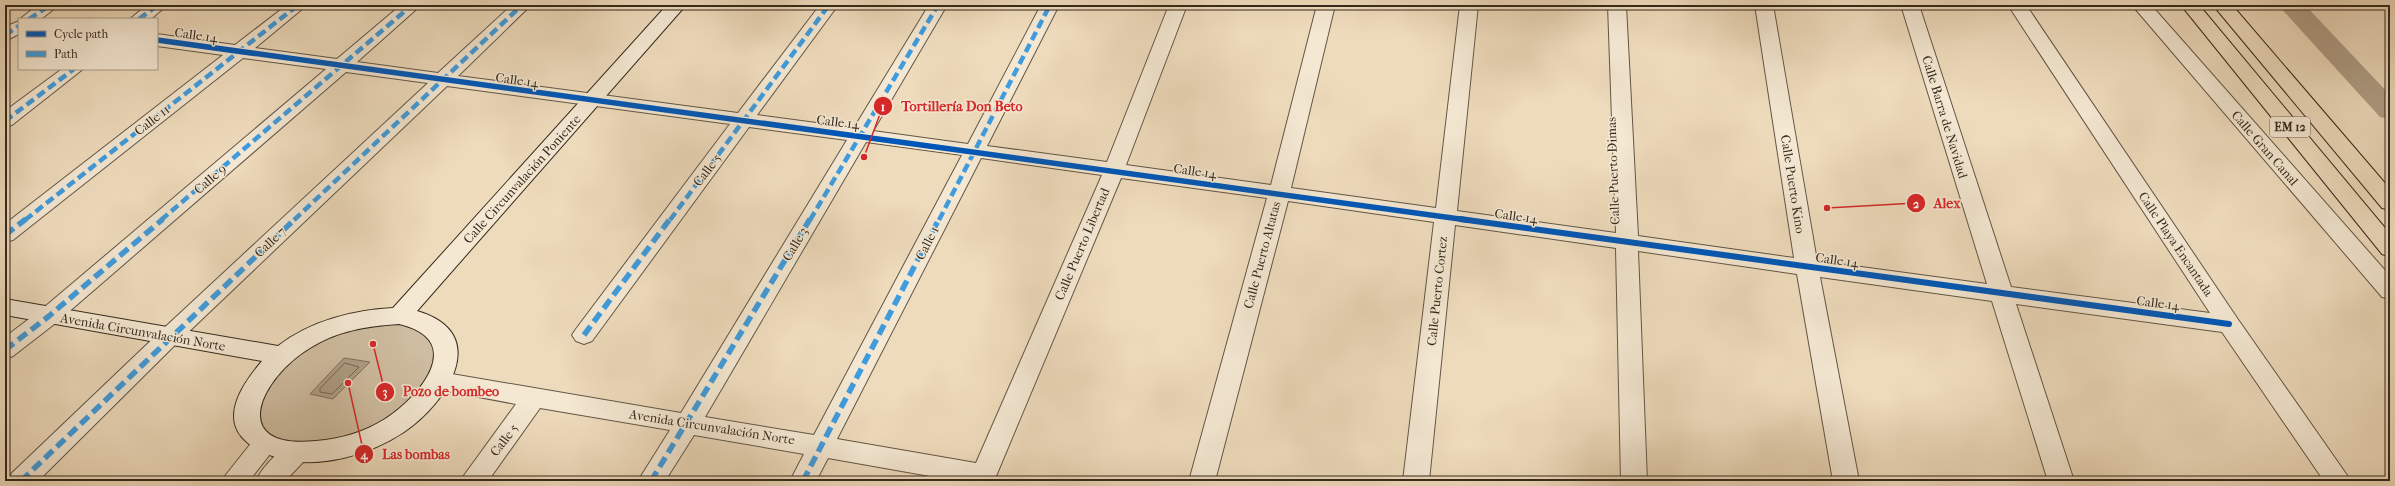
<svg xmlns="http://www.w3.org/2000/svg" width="2395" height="486" viewBox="0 0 2395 486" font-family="'IM FELL French Canon',serif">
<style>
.green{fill:#cfbda1;stroke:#82735e}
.water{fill:#af9e86;stroke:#7e6f5c}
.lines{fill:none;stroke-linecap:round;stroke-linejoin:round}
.shore{stroke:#726451;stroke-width:1}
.canal{fill:#af9e86;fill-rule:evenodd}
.street-casing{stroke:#635644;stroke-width:2}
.secondary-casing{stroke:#35291c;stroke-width:2}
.highway-casing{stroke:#35291c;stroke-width:2}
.street{fill:#f4e8d3;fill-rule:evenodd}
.secondary{fill:#f4e8d3;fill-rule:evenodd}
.highway{fill:#eedbbc;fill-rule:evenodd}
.quiet-far1{stroke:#3e9cdf;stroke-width:4.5;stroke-dasharray:9 4.5;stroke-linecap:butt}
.quiet{stroke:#3e9cdf;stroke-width:5.5;stroke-dasharray:11 5.5;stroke-linecap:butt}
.cycleway-far1-casing{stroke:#f4e8d3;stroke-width:8}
.cycleway-casing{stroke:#f4e8d3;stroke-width:9}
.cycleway-far1{stroke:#0057b8;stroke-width:5.5}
.cycleway{stroke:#0057b8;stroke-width:6}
.labels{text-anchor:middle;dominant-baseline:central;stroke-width:3;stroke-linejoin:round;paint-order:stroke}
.shield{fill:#f4e8d3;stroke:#6e6253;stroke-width:1}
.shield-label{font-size:12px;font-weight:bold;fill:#35291c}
.street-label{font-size:13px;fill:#35291c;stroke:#f4e8d3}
.leader{fill:none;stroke:#d62828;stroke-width:1.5}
.callout-dot{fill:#d62828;stroke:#f4e8d3;stroke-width:1.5}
.mark-label{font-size:12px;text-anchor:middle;font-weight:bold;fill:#fff}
.callout-label{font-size:14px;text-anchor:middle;font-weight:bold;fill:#d62828;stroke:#f4e8d3;stroke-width:3;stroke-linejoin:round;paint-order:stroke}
</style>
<rect width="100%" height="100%" fill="#eedbbc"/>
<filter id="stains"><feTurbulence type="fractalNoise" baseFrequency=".005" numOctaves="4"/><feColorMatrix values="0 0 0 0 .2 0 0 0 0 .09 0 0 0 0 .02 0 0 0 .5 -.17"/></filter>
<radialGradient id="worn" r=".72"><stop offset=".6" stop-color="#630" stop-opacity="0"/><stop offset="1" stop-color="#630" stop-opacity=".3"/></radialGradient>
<path class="green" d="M 399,316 L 442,337 L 440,381 L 354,444 L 265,444 L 255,385 L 301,342 Z"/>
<path class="water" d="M 344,358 L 370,362 L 333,399 L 310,394 Z"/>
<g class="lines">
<path class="shore" d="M 345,363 L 359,367 L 332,394 L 320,392 L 320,389 Z"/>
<path class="canal" d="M 2278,5 L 2305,5 L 2390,95 L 2390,119 L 2380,117 Z"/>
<g class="street-casing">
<path id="street" d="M 38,5 L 59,5 L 41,19 L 20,19 Z
M 147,5 L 167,5 L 151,19 L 130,19 Z
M 287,5 L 307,5 L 255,48 L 337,59 L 401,5 L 421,5 L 357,62 L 438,73 L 512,5 L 531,5 L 458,76 L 738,113 L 820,5 L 838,5 L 757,115 L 854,128 L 929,5 L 947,5 L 873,131 L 968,144 L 1041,5 L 1059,5 L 987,146 L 1107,162 L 1169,5 L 1187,5 L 1126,165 L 1271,185 L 1317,5 L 1335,5 L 1291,188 L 1436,208 L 1460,5 L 1478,5 L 1457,211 L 1616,233 L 1608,5 L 1626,5 L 1638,236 L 1794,258 L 1755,5 L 1773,5 L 1817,261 L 1987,284 L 1901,5 L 1919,5 L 2011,287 L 2210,313 L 2008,5 L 2026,5 L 2237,318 L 2351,481 L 2324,481 L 2222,332 L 2016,304 L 2074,481 L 2048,481 L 1992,301 L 1820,277 L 1859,481 L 1833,481 L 1797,274 L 1638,251 L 1647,481 L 1621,481 L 1616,248 L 1455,225 L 1429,481 L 1403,481 L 1434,222 L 1288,201 L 1215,481 L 1189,481 L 1267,198 L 1121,178 L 994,481 L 958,481 L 828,458 L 816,481 L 790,481 L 804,454 L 694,435 L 665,481 L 638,481 L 670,430 L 540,408 L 488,481 L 460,481 L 516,404 L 431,388 L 428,381 L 431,374 L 440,372 L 681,413 L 847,140 L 749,127 L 592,341 L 584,344 L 576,341 L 572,335 L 576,329 L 730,124 L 447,86 L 178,342 L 38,481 L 8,481 L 12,473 L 162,330 L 428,83 L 346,72 L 57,322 L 13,356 L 5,359 L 5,337 L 41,310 L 326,69 L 243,58 L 13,240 L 5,242 L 5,224 L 223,55 L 157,46 L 157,34 L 235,45 ZM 866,142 L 962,155 L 814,435 L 705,417 ZM 981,158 L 1102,175 L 976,463 L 837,439 Z
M 2132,5 L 2151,5 L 2390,276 L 2390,299 L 2382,297 Z
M 19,21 L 19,34 L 5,41 L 5,27 Z
M 62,69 L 83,69 L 12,125 L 5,127 L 5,111 Z
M 265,434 L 274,437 L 278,444 L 249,481 L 221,481 L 256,437 Z
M 297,442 L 306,445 L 310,452 L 306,459 L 285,481 L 256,481 C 263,466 281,447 297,442 Z"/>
</g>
<g class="secondary-casing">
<path id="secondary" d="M 667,5 L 686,5 L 417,311 C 493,333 447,403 404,432 C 371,454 321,469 282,459 C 266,455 252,449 241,436 C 222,412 246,380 262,361 L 5,315 L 5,299 L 278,346 C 310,321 353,310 393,308 ZM 399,324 C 467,340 421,396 385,419 C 364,432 341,439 316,441 C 226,450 260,378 310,348 C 337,331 367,326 399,324 Z"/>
</g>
<g class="highway-casing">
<path id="highway" d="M 2181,5 L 2199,5 L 2390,234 L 2390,257 L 2382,254 Z
M 2213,5 L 2232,5 L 2390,189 L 2390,210 L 2382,208 Z"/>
</g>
<use href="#street" class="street"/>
<use href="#secondary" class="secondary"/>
<use href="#highway" class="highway"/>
<path class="quiet-far1" d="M 29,19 L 50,5
M 139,19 L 158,5
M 5,35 L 19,26
M 5,121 L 74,69
M 25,220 L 298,5
M 161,220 L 412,5
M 294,220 L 522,5
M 670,220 L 829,5
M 810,220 L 938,5
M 939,220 L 1050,5"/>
<path class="quiet" d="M 5,235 L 26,219
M 584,335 L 670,219
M 5,350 L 49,316 L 163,219
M 21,481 L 295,219
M 651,481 L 810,219
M 803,481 L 939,219"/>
<g class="cycleway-far1-casing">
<path id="cycleway-far1" d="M 157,40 L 1467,220"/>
</g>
<g class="cycleway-casing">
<path id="cycleway" d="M 1460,219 L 2229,324"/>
</g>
<use href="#cycleway-far1" class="cycleway-far1"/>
<use href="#cycleway" class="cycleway"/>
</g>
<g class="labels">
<rect class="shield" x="2270" y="117" width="40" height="20" rx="3"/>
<g class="shield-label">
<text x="2290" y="127">EM 12</text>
</g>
<g class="street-label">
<text transform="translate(196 35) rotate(8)">Calle 14</text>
<text transform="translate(517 80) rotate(8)">Calle 14</text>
<text transform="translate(1945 117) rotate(73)">Calle Barra de Navidad</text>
<text transform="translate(152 120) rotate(-38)">Calle 11</text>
<text transform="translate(838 122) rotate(7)">Calle 14</text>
<text transform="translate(2265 148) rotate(49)">Calle Gran Canal</text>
<text transform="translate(707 170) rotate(-53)">Calle 5</text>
<text transform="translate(1195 171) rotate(8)">Calle 14</text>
<text transform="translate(1613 171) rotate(-92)">Calle Puerto Dimas</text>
<text transform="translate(210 179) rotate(-41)">Calle 9</text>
<text transform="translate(522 179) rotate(-48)">Calle Circunvalación Poniente</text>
<text transform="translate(1793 184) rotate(81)">Calle Puerto Kino</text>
<text transform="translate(1516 216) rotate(8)">Calle 14</text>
<text transform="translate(270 242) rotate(-43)">Calle 7</text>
<text transform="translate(927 243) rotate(-63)">Calle 1</text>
<text transform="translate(795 244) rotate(-59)">Calle 3</text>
<text transform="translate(1082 244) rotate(-67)">Calle Puerto Libertad</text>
<text transform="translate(2176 244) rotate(56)">Calle Playa Encantada</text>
<text transform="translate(1262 255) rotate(-75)">Calle Puerto Altatas</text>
<text transform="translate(1837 260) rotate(8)">Calle 14</text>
<text transform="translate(1437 291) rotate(-84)">Calle Puerto Cortez</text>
<text transform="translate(2158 303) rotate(7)">Calle 14</text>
<text transform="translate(143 332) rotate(10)">Avenida Circunvalación Norte</text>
<text transform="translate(712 427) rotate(9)">Avenida Circunvalación Norte</text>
<text transform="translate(504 440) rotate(-53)">Calle 5</text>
</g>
</g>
<path class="leader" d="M864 157L883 106M1827 208L1916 203M373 344L385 392M348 383L364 454"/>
<g class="callout-dot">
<circle cx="864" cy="157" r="4"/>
<circle cx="1827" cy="208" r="4"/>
<circle cx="373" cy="344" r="4"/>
<circle cx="348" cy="383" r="4"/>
<circle cx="883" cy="106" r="10"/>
<circle cx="1916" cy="203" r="10"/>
<circle cx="385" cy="392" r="10"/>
<circle cx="364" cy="454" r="10"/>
</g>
<g class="mark-label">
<text x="883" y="111">1</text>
<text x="1916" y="208">2</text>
<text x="385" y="396">3</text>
<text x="364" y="459">4</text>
</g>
<g class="callout-label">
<text x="962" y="111">Tortillería Don Beto</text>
<text x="1947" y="208">Alex</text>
<text x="451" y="396">Pozo de bombeo</text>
<text x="416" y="459">Las bombas</text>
</g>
<rect width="2395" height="486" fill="none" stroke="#eedbbc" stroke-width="20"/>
<rect x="6" y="6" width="2383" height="474" fill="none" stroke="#35291c" stroke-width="2"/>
<rect x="10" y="10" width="2375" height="466" fill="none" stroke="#35291c"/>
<rect x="18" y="18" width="140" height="52" fill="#f4e8d3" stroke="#a89c8a"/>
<rect x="26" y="31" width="20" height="6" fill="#0057b8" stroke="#a89c8a"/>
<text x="54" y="38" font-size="12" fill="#35291c">Cycle path</text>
<rect x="26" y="51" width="20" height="6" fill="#3e9cdf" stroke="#a89c8a"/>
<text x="54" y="58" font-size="12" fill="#35291c">Path</text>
<rect width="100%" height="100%" filter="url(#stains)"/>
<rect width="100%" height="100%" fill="url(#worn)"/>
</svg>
